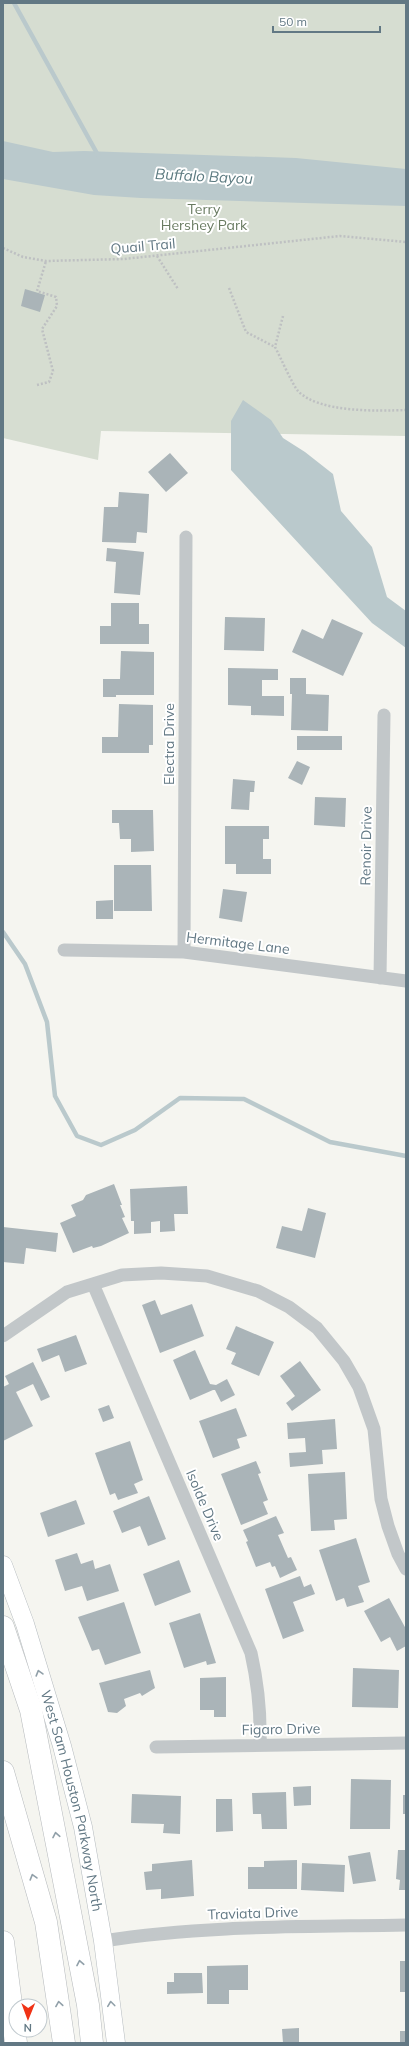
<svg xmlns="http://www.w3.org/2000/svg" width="409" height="2046" viewBox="0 0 409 2046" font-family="Mulish,sans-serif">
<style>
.green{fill:#d6ddd1}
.water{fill:#bac9cc}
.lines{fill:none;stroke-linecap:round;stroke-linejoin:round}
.stream{stroke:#bac9cc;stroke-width:4.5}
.building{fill:#aab4b8}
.secondary-casing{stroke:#b6bcc0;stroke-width:19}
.highway-casing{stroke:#b6babd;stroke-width:23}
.path{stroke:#bec0c2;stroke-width:2.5;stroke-dasharray:2 2;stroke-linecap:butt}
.street{stroke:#c2c7c9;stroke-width:13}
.secondary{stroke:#fff;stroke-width:18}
.highway{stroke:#fff;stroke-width:22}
.oneway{stroke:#91a0a9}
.labels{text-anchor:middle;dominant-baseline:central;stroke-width:4;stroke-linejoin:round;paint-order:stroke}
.park-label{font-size:14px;fill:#697b61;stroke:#fff}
.street-label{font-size:14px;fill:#627884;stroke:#fff}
.water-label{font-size:15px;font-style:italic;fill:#5d7b81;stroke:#fff}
</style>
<rect width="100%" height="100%" fill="#f5f5f0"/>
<path class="green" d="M 3,3 L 406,3 L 406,436 L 101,431 L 98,460 L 3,438 Z"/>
<path class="water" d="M 3,141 L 53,152 L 84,151 L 296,158 L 406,169 L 406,206 L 141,198 L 94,195 L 3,179 Z
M 243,400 L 271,420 L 283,438 L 305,452 L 333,474 L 341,511 L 372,547 L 387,597 L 406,611 L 406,648 L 372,623 L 231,470 L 231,421 Z"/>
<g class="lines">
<path class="stream" d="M 14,3 L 99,157
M 3,932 L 25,964 L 47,1022 L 55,1096 L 77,1136 L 101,1145 L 135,1130 L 180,1098 L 244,1099 L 330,1142 L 406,1156"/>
</g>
<path class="building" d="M 25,289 L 45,295 L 40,312 L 21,306 Z
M 170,453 L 188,473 L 166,492 L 148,472 Z
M 119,492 L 149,494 L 147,533 L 137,532 L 136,543 L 102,542 L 104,507 L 118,507 Z
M 107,548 L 144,552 L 140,595 L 114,593 L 116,562 L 106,561 Z
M 111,603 L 139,603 L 139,624 L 149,624 L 149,644 L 100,644 L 100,626 L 111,626 Z
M 225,617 L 265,618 L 264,651 L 224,650 Z
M 332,619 L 363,633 L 343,676 L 292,652 L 302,629 L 323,639 Z
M 121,651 L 154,652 L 154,695 L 116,695 L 116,697 L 103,697 L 103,679 L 120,679 Z
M 228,668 L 278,669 L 278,680 L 262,680 L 262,696 L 284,696 L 284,716 L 251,715 L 251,706 L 228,705 Z
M 290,678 L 306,678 L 306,694 L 329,695 L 328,731 L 291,730 L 292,694 L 290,694 Z
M 119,704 L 153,705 L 153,745 L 149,745 L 149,753 L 102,753 L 102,737 L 118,737 Z
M 297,736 L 342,736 L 342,750 L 297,750 Z
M 297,761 L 310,767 L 302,785 L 288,778 Z
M 233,779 L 255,781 L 254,792 L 250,792 L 249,810 L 231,809 Z
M 315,797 L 346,798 L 345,827 L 314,825 Z
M 112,810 L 153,810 L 154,851 L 131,852 L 131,839 L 120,839 L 119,823 L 112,823 Z
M 225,826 L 269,826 L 269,839 L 263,839 L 263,859 L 271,859 L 271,874 L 236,874 L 236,864 L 225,864 Z
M 114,865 L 151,865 L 152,911 L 114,911 Z
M 223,889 L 247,892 L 242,922 L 219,918 Z
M 113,900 L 113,919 L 96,919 L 96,901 Z
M 114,1184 L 122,1205 L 120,1205 L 125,1217 L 122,1218 L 129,1233 L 101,1246 L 93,1248 L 92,1246 L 73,1253 L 60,1223 L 76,1216 L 71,1205 L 83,1200 L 86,1195 Z
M 187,1186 L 188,1214 L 174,1214 L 175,1231 L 160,1232 L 160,1221 L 151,1222 L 151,1233 L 134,1234 L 134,1221 L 131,1221 L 130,1189 Z
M 308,1208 L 326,1213 L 315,1258 L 276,1248 L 282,1226 L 302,1231 Z
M 3,1227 L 58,1233 L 56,1252 L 26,1248 L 24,1264 L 3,1262 Z
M 155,1300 L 161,1315 L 192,1304 L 204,1336 L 160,1353 L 142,1305 Z
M 236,1326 L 274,1342 L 259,1376 L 231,1364 L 236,1353 L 226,1349 Z
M 76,1335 L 87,1364 L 65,1372 L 59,1355 L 42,1362 L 37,1349 Z
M 195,1350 L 210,1384 L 216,1385 L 227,1379 L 235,1395 L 221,1402 L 215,1390 L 213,1390 L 190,1400 L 173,1360 Z
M 300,1361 L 321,1390 L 292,1411 L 286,1403 L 295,1396 L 280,1376 Z
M 33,1362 L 50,1397 L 41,1401 L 33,1384 L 16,1392 L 33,1426 L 3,1441 L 3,1387 L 9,1384 L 5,1376 Z
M 109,1405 L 114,1418 L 103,1422 L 98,1409 Z
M 236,1408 L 247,1436 L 237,1439 L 240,1448 L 213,1458 L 199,1421 Z
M 335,1419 L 337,1449 L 322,1450 L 323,1464 L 290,1467 L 289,1453 L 306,1452 L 305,1438 L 288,1439 L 287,1423 Z
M 130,1441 L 143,1480 L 134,1484 L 138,1493 L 118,1500 L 115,1493 L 110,1495 L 95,1453 Z
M 256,1461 L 261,1473 L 258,1474 L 268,1500 L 263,1502 L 268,1514 L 241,1525 L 221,1474 Z
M 345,1472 L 347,1519 L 334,1520 L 335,1530 L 311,1531 L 308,1474 Z
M 149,1496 L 166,1539 L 148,1546 L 140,1526 L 122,1533 L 113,1511 Z
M 76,1500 L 85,1524 L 48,1537 L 40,1513 Z
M 276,1516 L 284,1533 L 278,1535 L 288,1558 L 291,1557 L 297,1570 L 280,1578 L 275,1566 L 272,1567 L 270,1562 L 256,1567 L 246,1542 L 248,1541 L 243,1530 Z
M 356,1538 L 370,1582 L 358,1586 L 364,1602 L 347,1607 L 344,1598 L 336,1601 L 319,1550 Z
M 77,1553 L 81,1564 L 93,1560 L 95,1569 L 110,1564 L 119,1591 L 87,1601 L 82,1586 L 65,1591 L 55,1560 Z
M 179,1560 L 191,1592 L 155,1606 L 143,1574 Z
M 300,1576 L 304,1587 L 311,1584 L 315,1594 L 293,1602 L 304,1631 L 283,1639 L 265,1589 Z
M 389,1598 L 406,1629 L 406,1646 L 397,1651 L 390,1637 L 381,1642 L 364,1611 Z
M 124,1602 L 141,1653 L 105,1665 L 99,1649 L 92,1651 L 78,1617 Z
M 200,1613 L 216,1663 L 207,1665 L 206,1661 L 184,1668 L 169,1623 Z
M 353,1668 L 399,1670 L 398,1708 L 352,1707 Z
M 150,1670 L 155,1688 L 142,1696 L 140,1693 L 124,1699 L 126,1706 L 117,1713 L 108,1712 L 99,1683 Z
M 226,1677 L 226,1717 L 214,1717 L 214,1710 L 200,1710 L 200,1678 Z
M 351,1779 L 391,1780 L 390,1829 L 350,1829 Z
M 311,1786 L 311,1805 L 294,1806 L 293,1787 Z
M 286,1792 L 287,1829 L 262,1829 L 261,1814 L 253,1814 L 252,1793 Z
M 132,1794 L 181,1796 L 180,1834 L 163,1833 L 164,1824 L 131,1823 Z
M 403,1795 L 406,1795 L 406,1814 L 403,1814 Z
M 216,1799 L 232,1799 L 233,1831 L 216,1832 Z
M 398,1850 L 406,1850 L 406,1890 L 399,1890 L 400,1880 L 396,1879 Z
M 370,1852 L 376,1881 L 353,1884 L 348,1856 Z
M 192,1860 L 194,1896 L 161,1899 L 161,1889 L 146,1890 L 144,1872 L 152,1871 L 152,1864 Z
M 297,1860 L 297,1889 L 248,1889 L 248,1867 L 264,1867 L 264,1861 Z
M 302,1863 L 345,1865 L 344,1892 L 301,1890 Z
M 400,1961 L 406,1961 L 406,1992 L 400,1992 Z
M 248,1965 L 248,1990 L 229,1990 L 229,2004 L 207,2004 L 207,1966 Z
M 174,1973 L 202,1973 L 203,1993 L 167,1994 L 167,1982 L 174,1982 Z
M 299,2028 L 299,2043 L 283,2043 L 282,2029 Z
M 400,2031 L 406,2031 L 406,2043 L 400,2043 Z"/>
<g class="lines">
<g class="secondary-casing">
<g id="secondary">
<path id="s1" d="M 3,1565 L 25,1624 L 62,1746 L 83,1827 L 103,1941 L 116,2043"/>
</g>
</g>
<g class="highway-casing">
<path id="highway" d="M 3,1627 L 31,1710 L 88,2005 L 92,2043
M 3,1772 L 46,1922 L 64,2043
M 3,1942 L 16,2043"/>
</g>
<path class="path" d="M 3,248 L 23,257 L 46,261 L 124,259 L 340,236 L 406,242
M 157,256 L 178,289
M 229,288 L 246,332 L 275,347
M 283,316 L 275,347 C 281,358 291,382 298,391 C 319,413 378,411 406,410
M 37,385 L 49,382 L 53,371 L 42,329 L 57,306 L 56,297 L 37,291 L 46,261"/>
<path class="street" d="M 64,950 L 184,952 L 406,981
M 184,952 L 186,537
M 380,978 L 384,715
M 93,1284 L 251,1653 C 258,1684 261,1713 260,1745
M 3,1336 L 67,1292 L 122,1275 L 161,1273 L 207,1276 L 258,1291 L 289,1307 L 317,1328 L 344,1361 L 359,1387 L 374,1429 L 381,1499 L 388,1526 L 398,1554 L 406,1569
M 156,1747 L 406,1743
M 103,1941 C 203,1925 305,1927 406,1925"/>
<use href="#secondary" class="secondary"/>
<use href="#highway" class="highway"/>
</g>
<defs><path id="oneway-chevron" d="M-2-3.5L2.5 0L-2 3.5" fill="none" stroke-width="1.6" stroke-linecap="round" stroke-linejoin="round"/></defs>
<g class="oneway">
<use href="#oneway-chevron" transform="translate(39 1673) rotate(-106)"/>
<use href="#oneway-chevron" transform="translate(56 1835) rotate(-101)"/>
<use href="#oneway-chevron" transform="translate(33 1877) rotate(-106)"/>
<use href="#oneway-chevron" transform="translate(80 1963) rotate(-101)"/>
<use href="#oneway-chevron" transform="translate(59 2004) rotate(-99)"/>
<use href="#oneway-chevron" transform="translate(111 2004) rotate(-97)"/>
</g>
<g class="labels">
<g class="park-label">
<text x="204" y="209">Terry<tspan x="204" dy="16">Hershey Park</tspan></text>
</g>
<g class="street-label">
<text transform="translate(143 246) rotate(-5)">Quail Trail</text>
<text transform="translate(169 744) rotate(-90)">Electra Drive</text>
<text transform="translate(366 846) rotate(-89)">Renoir Drive</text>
<text transform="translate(238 943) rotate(7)">Hermitage Lane</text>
<text transform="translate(205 1505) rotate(67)">Isolde Drive</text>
<text transform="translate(281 1729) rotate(-1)">Figaro Drive</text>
<text stroke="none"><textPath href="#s1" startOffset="246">West Sam Houston Parkway North</textPath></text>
<text transform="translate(253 1913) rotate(-2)">Traviata Drive</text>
</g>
<g class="water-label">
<text transform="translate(204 176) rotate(3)">Buffalo Bayou</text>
</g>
</g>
<rect width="409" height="2046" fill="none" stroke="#627884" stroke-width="8"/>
<g transform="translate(28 2018) rotate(181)"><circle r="19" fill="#ffffff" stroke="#c0c9ce"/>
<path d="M0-3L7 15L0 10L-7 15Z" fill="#f03316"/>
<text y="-6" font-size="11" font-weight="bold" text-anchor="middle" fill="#627884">N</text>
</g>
<path d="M273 26v6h107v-6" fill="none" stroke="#627884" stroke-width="2"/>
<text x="279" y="26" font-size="12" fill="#627884" stroke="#ffffff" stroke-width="3" paint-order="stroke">50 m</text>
</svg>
